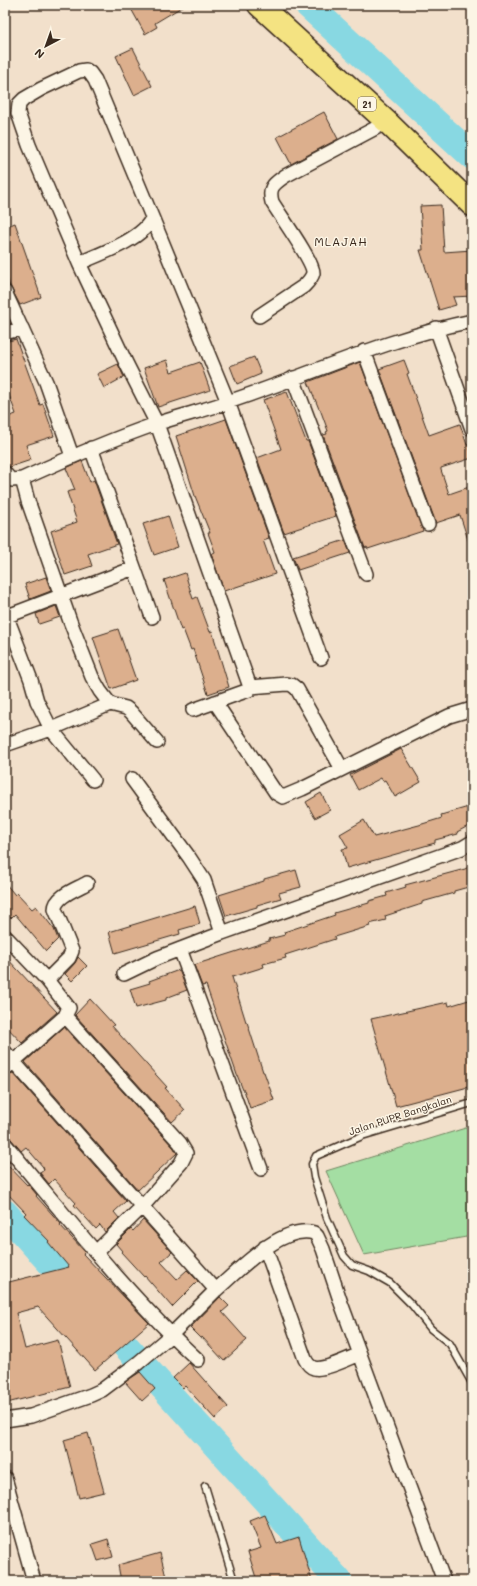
<svg xmlns="http://www.w3.org/2000/svg" width="477" height="1586" viewBox="0 0 477 1586" font-family="Mali,sans-serif">
<style>
.green{fill:#a4dea3;stroke:#708460}
.lines{fill:none;stroke-linecap:round;stroke-linejoin:round}
.river{stroke:#88d8e2;stroke-width:27}
.building{fill:#dcaf8d;stroke:#3b2a1e}
.service-casing{stroke:#3b2a1e;stroke-width:9}
.minor-casing{stroke:#3b2a1e;stroke-width:16}
.trunk-casing{stroke:#3b2a1e;stroke-width:25}
.service{stroke:#fcf5e5;stroke-width:6}
.minor{stroke:#fcf5e5;stroke-width:13}
.trunk{stroke:#f4e382;stroke-width:22}
.labels{text-anchor:middle;dominant-baseline:central;stroke-width:3;stroke-linejoin:round;paint-order:stroke}
.shield{fill:#fcf5e5;stroke:#75675a;stroke-width:1}
.shield-label{font-size:9px;font-weight:bold;fill:#3b2a1e}
.street-label{font-size:10px;fill:#3b2a1e;stroke:#fcf5e5}
.quarter-label{font-size:12px;letter-spacing:1px;fill:#3b2a1e;stroke:#fcf5e5}
</style>
<rect width="100%" height="100%" fill="#f2e0cb"/>
<filter id="ink" filterUnits="userSpaceOnUse"><feTurbulence type="fractalNoise" baseFrequency=".025" numOctaves="2"/><feDisplacementMap in="SourceGraphic" scale="8" xChannelSelector="R" yChannelSelector="G"/><feConvolveMatrix kernelMatrix="1 2 1 2 8 2 1 2 1" color-interpolation-filters="sRGB"/></filter>
<g filter="url(#ink)">
<path class="green" d="M 472,1126 L 472,1236 L 364,1255 L 326,1171 Z"/>
<g class="lines">
<path class="river" d="M 308,5 L 472,156
M 5,1213 L 339,1581"/>
</g>
<path class="building" d="M 129,5 L 185,5 L 155,23 L 157,27 L 145,34 Z
M 133,48 L 152,86 L 134,95 L 116,56 Z
M 324,112 L 338,139 L 291,164 L 277,137 Z
M 441,205 L 444,252 L 472,250 L 472,296 L 453,297 L 456,305 L 439,310 L 420,250 L 423,250 L 420,206 Z
M 15,223 L 41,297 L 20,305 L 10,286 L 5,272 L 5,227 Z
M 16,339 L 40,405 L 43,404 L 54,436 L 26,445 L 31,460 L 10,467 L 5,465 L 5,418 L 16,414 L 5,384 L 5,342 Z
M 254,357 L 261,374 L 237,384 L 230,366 Z
M 167,360 L 171,372 L 200,362 L 210,390 L 158,407 L 144,368 Z
M 404,360 L 409,373 L 407,374 L 429,435 L 460,424 L 467,445 L 469,445 L 472,458 L 441,468 L 441,470 L 449,494 L 472,486 L 472,543 L 469,543 L 460,515 L 436,523 L 379,369 Z
M 360,362 L 423,531 L 368,549 L 367,547 L 365,548 L 323,435 L 327,434 L 326,432 L 328,431 L 320,409 L 319,409 L 308,382 Z
M 118,364 L 124,377 L 104,388 L 97,374 Z
M 287,392 L 306,441 L 308,441 L 336,516 L 284,533 L 257,458 L 281,449 L 263,400 Z
M 226,419 L 269,538 L 263,540 L 275,574 L 224,591 L 211,554 L 215,552 L 208,533 L 210,533 L 195,496 L 176,436 Z
M 82,461 L 90,482 L 94,480 L 117,544 L 88,554 L 92,566 L 65,575 L 51,531 L 77,522 L 67,492 L 75,490 L 66,468 Z
M 168,516 L 178,547 L 154,555 L 143,524 Z
M 345,540 L 350,553 L 298,570 L 293,557 Z
M 185,573 L 193,599 L 197,597 L 210,632 L 212,631 L 229,687 L 208,694 L 193,649 L 191,650 L 183,629 L 181,630 L 164,580 Z
M 46,577 L 51,591 L 30,599 L 25,584 Z
M 56,606 L 60,617 L 39,624 L 36,614 Z
M 118,629 L 136,680 L 111,689 L 93,637 Z
M 401,749 L 421,782 L 395,797 L 385,780 L 383,781 L 381,778 L 358,790 L 350,775 Z
M 321,793 L 330,810 L 315,818 L 306,802 Z
M 472,806 L 472,824 L 457,832 L 458,834 L 435,840 L 435,843 L 347,868 L 342,849 L 348,848 L 340,834 L 364,820 L 374,837 L 419,825 L 442,818 L 441,815 Z
M 472,865 L 472,886 L 454,891 L 454,893 L 422,902 L 422,904 L 385,916 L 386,920 L 369,924 L 370,926 L 334,937 L 335,939 L 285,955 L 286,958 L 263,964 L 264,967 L 232,977 L 246,1022 L 247,1022 L 263,1072 L 264,1072 L 274,1100 L 250,1108 L 244,1090 L 243,1090 L 237,1075 L 206,985 L 202,986 L 194,965 L 269,941 L 269,939 L 285,935 L 284,932 L 335,915 L 334,913 L 369,903 L 369,901 L 387,896 L 386,893 L 406,887 L 405,885 L 465,869 Z
M 296,870 L 301,887 L 279,893 L 281,898 L 257,905 L 257,907 L 226,916 L 219,895 L 264,881 L 264,879 Z
M 5,883 L 15,895 L 17,893 L 32,909 L 36,906 L 54,929 L 58,939 L 46,951 L 15,914 L 11,918 L 5,912 Z
M 195,906 L 200,924 L 179,930 L 180,934 L 115,953 L 109,932 Z
M 5,956 L 57,1012 L 22,1043 L 5,1025 Z
M 78,957 L 87,966 L 72,981 L 65,974 L 75,963 Z
M 179,970 L 187,990 L 166,998 L 166,1000 L 136,1008 L 130,989 L 150,983 L 149,981 Z
M 90,999 L 114,1025 L 112,1026 L 128,1044 L 167,1087 L 165,1088 L 185,1110 L 172,1122 L 75,1015 Z
M 472,999 L 472,1086 L 396,1106 L 371,1019 L 448,1002 L 449,1006 Z
M 64,1027 L 174,1148 L 177,1153 L 138,1190 L 25,1062 Z
M 13,1073 L 126,1201 L 114,1212 L 119,1218 L 105,1232 L 100,1225 L 96,1229 L 74,1205 L 76,1203 L 54,1179 L 49,1184 L 40,1173 L 44,1170 L 43,1167 L 26,1147 L 21,1151 L 11,1139 L 5,1136 L 5,1077 Z
M 5,1156 L 10,1162 L 7,1164 L 27,1185 L 28,1184 L 37,1195 L 36,1196 L 61,1224 L 60,1225 L 85,1252 L 83,1254 L 149,1323 L 95,1370 L 38,1307 L 16,1313 L 25,1349 L 58,1340 L 70,1387 L 7,1403 L 5,1394 L 5,1283 L 69,1267 L 48,1242 L 49,1241 L 24,1215 L 26,1213 L 5,1191 Z
M 143,1220 L 172,1252 L 161,1262 L 177,1279 L 187,1270 L 198,1281 L 172,1307 L 145,1276 L 144,1277 L 121,1252 L 122,1251 L 116,1244 L 131,1229 L 133,1231 Z
M 220,1297 L 229,1306 L 222,1312 L 247,1340 L 224,1361 L 202,1337 L 200,1338 L 190,1328 Z
M 189,1363 L 228,1407 L 215,1419 L 185,1386 L 183,1388 L 173,1378 Z
M 140,1372 L 155,1389 L 142,1401 L 125,1382 Z
M 88,1433 L 104,1492 L 79,1498 L 64,1440 Z
M 265,1515 L 277,1544 L 299,1537 L 312,1581 L 257,1581 L 248,1552 L 261,1548 L 250,1521 Z
M 108,1539 L 113,1557 L 98,1561 L 92,1544 Z
M 160,1553 L 167,1581 L 121,1581 L 118,1565 Z"/>
<g class="lines">
<g class="service-casing">
<path id="service" d="M 472,1103 L 362,1136 L 316,1156 L 312,1164 L 314,1177 L 327,1218 L 344,1256 L 352,1265 L 369,1271 L 390,1283 L 412,1305 L 431,1329 L 450,1344 L 472,1383
M 205,1486 L 234,1581"/>
</g>
<g class="minor-casing">
<path id="minor" d="M 152,217 L 228,402 L 321,658
M 79,263 C 98,255 146,238 152,217 L 95,80 L 90,73 L 86,70 L 79,71 L 41,89 L 24,99 L 19,104 L 18,113 L 29,145 L 79,263 L 127,365 L 157,424 L 250,687 L 249,690 L 246,691 L 193,710
M 5,292 L 46,382 L 72,456
M 259,316 L 304,286 C 308,282 312,278 313,273 C 314,262 279,214 272,202 C 268,187 274,184 285,176 L 387,122
M 436,328 L 472,429
M 5,333 L 22,328
M 364,351 L 428,524
M 293,378 L 366,574
M 91,448 L 152,617
M 5,473 L 8,477 L 12,480 L 22,479
M 5,612 L 31,680 L 37,701 L 51,729 L 93,780
M 5,617 L 134,568
M 250,687 L 287,684 L 292,685 L 297,689 L 342,769
M 215,702 L 276,793 L 283,797 L 302,789 L 449,716 L 472,709
M 157,742 L 131,712 L 126,708 L 110,704 L 100,691 L 92,677 L 70,621 L 28,501 L 22,479 C 66,459 110,440 156,424 C 180,416 205,410 228,402 C 310,375 387,338 472,321
M 5,745 L 51,729 L 110,704
M 132,779 L 189,857 L 204,880 L 222,933
M 5,936 L 47,980 L 69,1008 L 65,1016 L 5,1069
M 180,949 L 261,1169
M 124,974 L 157,958 L 222,933 L 462,848 L 472,842
M 47,980 L 69,958 L 72,951 L 55,909 C 55,896 77,889 87,883
M 65,1016 L 180,1143 L 186,1153 L 181,1163 L 142,1207 L 96,1252
M 5,1052 L 216,1290 L 171,1335 L 138,1363 L 102,1390 L 91,1395 L 31,1416 L 5,1420
M 5,1144 C 67,1217 127,1295 198,1360
M 265,1247 L 305,1359 C 307,1363 310,1367 314,1368 C 323,1371 350,1358 360,1354
M 216,1290 C 239,1270 282,1224 314,1233 L 317,1236 L 323,1249 L 341,1303 L 444,1581
M 5,1478 L 34,1581"/>
</g>
<g class="trunk-casing">
<path id="trunk" d="M 259,5 L 387,122 L 472,205"/>
</g>
<use href="#service" class="service"/>
<use href="#minor" class="minor"/>
<use href="#trunk" class="trunk"/>
</g>
</g>
<g class="labels">
<rect class="shield" x="358" y="97" width="18" height="14" rx="3"/>
<g class="shield-label">
<text x="367" y="104">21</text>
</g>
<g class="street-label">
<text transform="translate(400 1115) rotate(-18)">Jalan PUPR Bangkalan</text>
</g>
<g class="quarter-label">
<text x="341" y="241">MLAJAH</text>
</g>
</g>
<rect width="477" height="1586" fill="none" stroke="#fcf5e5" stroke-width="20"/>
<rect x="10" y="10" width="457" height="1566" fill="none" stroke="#3b2a1e" stroke-width="1.5" filter="url(#ink)"/>
<g transform="translate(46 46) rotate(221)" stroke="#fcf5e5" stroke-width="3" paint-order="stroke">
<path d="M0-3L7 15L0 10L-7 15Z" fill="#3b2a1e"/>
<text y="-6" font-size="11" font-weight="bold" text-anchor="middle" fill="#3b2a1e">N</text>
</g>
</svg>
